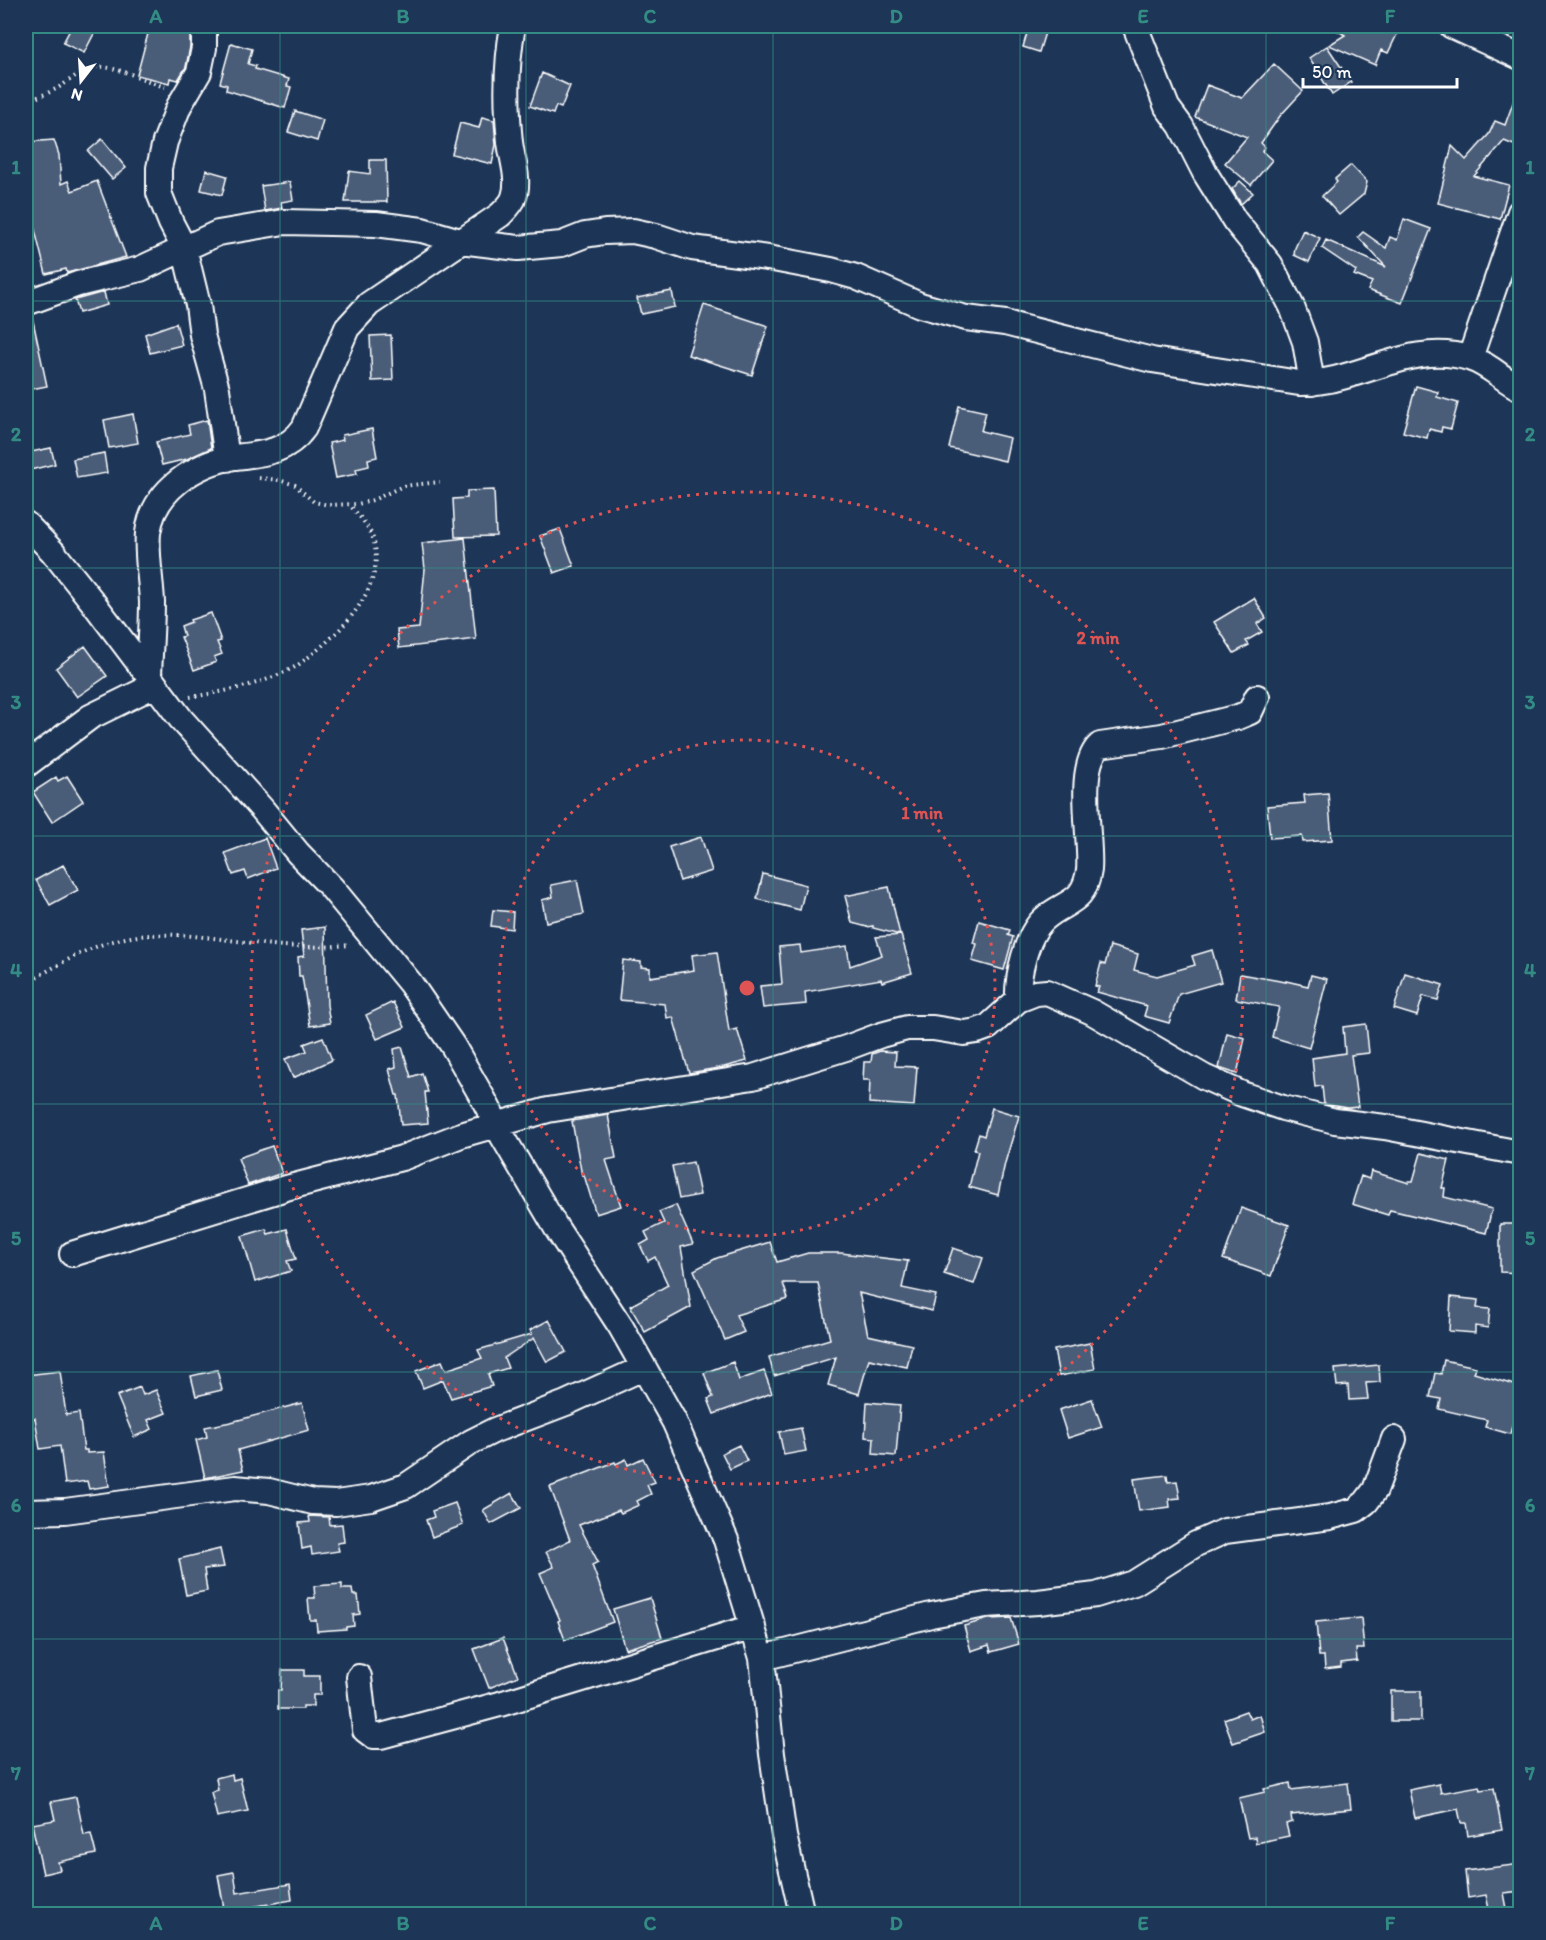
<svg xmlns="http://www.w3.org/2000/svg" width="1546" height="1940" viewBox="0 0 1546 1940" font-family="Itim,sans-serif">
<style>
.building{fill:#4a5d79;stroke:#fff;stroke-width:1.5}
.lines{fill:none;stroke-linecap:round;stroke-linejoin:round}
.minor-casing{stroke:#fff;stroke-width:28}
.path{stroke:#fff;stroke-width:4;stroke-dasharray:1.5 4.5;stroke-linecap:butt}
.minor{stroke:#1d3557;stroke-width:24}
.grid{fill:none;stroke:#338b84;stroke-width:1.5;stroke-opacity:0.55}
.ring{fill:none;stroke:#de5353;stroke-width:3;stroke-dasharray:3 6}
.centre{fill:#de5353;stroke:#1d3557;stroke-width:3}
.ring-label{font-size:18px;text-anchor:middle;font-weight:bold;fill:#de5353;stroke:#1d3557;stroke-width:6;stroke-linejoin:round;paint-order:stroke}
.neatline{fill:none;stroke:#338b84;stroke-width:2}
.grid-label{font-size:20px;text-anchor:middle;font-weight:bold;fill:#338b84}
</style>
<rect width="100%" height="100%" fill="#1d3557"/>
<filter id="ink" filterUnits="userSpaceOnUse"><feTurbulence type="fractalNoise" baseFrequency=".0167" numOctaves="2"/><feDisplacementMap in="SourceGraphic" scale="12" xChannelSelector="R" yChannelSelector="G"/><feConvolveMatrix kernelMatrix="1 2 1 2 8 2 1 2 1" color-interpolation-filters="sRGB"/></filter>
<g filter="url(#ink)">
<path class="building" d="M 72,26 L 98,26 L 84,53 L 63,43 Z
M 150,26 L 190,27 L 190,47 L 186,67 L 178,80 L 170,78 L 169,83 L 137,75 Z
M 1029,26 L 1047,26 L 1039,52 L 1023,47 Z
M 1330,26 L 1401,26 L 1388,53 L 1381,50 L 1375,65 L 1329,45 L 1345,35 Z
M 231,43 L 252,49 L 248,64 L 256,66 L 255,69 L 289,79 L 287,86 L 291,87 L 285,108 L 226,90 L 227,85 L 220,83 Z
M 1327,46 L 1351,82 L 1332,95 L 1309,58 Z
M 1274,64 L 1303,91 L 1280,116 L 1261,143 L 1265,147 L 1262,151 L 1272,160 L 1251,185 L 1225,163 L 1247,137 L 1195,117 L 1207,85 L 1242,98 Z
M 542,73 L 570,86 L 561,108 L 556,106 L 553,114 L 530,106 Z
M 1518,89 L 1521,89 L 1521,148 L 1504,141 L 1474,176 L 1509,185 L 1500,219 L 1438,203 L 1452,146 L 1466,160 L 1489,134 L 1495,121 L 1505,125 Z
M 295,111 L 323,120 L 317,141 L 288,132 Z
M 482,117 L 494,120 L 496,145 L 492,164 L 452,154 L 460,123 L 479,128 Z
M 102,139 L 126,168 L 112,179 L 88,151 Z
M 54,140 L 59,155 L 61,184 L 68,181 L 72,191 L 97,181 L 126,257 L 67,273 L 66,269 L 46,274 L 26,194 L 26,142 Z
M 370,160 L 386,160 L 387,202 L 345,202 L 349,171 L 370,174 Z
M 1351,165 L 1367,182 L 1364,194 L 1339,215 L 1322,196 L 1337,182 L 1335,179 Z
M 206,170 L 227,176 L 222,195 L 201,190 Z
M 1240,181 L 1253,193 L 1241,204 L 1232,189 Z
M 290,182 L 293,200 L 281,202 L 282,208 L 265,211 L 261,186 Z
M 1404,219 L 1431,229 L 1402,303 L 1368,290 L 1372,282 L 1354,275 L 1356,271 L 1322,248 L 1326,240 L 1386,267 L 1358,237 L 1363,232 L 1386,248 L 1390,237 L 1397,240 Z
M 1303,230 L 1320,238 L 1309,262 L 1294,255 L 1295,248 Z
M 672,291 L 675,307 L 641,314 L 637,298 Z
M 104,292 L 107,305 L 79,313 L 75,300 Z
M 704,305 L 768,326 L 752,375 L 688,355 Z
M 33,321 L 47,386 L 26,390 L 26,322 Z
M 176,323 L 182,345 L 150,353 L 145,334 Z
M 391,335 L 393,380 L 372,381 L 370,336 Z
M 1416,386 L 1438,392 L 1437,397 L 1458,403 L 1451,429 L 1442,427 L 1441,432 L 1429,429 L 1427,438 L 1403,432 Z
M 959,406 L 986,412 L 981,431 L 1010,438 L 1005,461 L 949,448 Z
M 133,414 L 138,443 L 109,448 L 104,420 Z
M 207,420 L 211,448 L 187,459 L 162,465 L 156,442 L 190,434 L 188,425 Z
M 372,429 L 377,457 L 368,459 L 369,466 L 356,469 L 357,474 L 336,478 L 329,443 L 343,440 L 342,435 Z
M 51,448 L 55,464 L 26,471 L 26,453 Z
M 104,453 L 107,473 L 77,478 L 73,459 Z
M 494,490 L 496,536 L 455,537 L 453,499 L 467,498 L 467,491 Z
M 560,529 L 574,566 L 554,573 L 540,536 Z
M 465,538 L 476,639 L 399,648 L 397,630 L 419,628 L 425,569 L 422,543 Z
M 1254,598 L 1266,618 L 1257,624 L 1262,632 L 1246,641 L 1249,645 L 1234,653 L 1214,622 Z
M 211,613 L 221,641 L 217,642 L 222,654 L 214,657 L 216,662 L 194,670 L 181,637 L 184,636 L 181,626 L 191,622 L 190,620 Z
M 85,646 L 107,676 L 77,697 L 56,668 Z
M 67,776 L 83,801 L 52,822 L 33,792 L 56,777 L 58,781 Z
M 1328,793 L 1332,840 L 1303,842 L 1302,836 L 1270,838 L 1267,806 L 1305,803 L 1304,795 Z
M 701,837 L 712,871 L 680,881 L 669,847 Z
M 265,838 L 276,868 L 248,879 L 245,871 L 233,875 L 225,853 Z
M 63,865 L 78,890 L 50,905 L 36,880 Z
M 763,874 L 806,885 L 800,910 L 757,899 Z
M 577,880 L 584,914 L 546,922 L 542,900 L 553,897 L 551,885 Z
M 889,887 L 900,935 L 873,928 L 873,926 L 867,927 L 852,923 L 845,896 Z
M 493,910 L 513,912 L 512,929 L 491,926 Z
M 979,921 L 1010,930 L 1008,935 L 1013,937 L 1004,970 L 972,961 L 977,944 L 973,943 Z
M 325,927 L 327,1005 L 330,1023 L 310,1026 L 302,976 L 299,976 L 298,957 L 304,956 L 301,930 Z
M 901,935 L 912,973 L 882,982 L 881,979 L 805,992 L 806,1004 L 763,1008 L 760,986 L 782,984 L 779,947 L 800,945 L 801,953 L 847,946 L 850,966 L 882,955 L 876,937 Z
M 1110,946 L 1138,954 L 1134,970 L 1157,976 L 1195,965 L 1192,956 L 1212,950 L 1221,982 L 1179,994 L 1169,1023 L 1144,1016 L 1147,1006 L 1097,992 L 1099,987 L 1095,986 L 1101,963 L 1105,965 Z
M 717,952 L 729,1031 L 737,1029 L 747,1061 L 724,1067 L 689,1073 L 673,1017 L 667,1018 L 665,1004 L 619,1000 L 623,960 L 641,962 L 641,967 L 650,968 L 650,977 L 694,970 L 692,955 Z
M 1405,973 L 1443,985 L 1438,1000 L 1423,996 L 1417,1016 L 1394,1009 Z
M 1240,974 L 1286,982 L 1286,981 L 1308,986 L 1311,975 L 1327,979 L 1309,1048 L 1272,1037 L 1279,1007 L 1236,999 Z
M 393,1002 L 405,1027 L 377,1039 L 366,1015 Z
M 1366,1024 L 1369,1053 L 1351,1055 L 1358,1107 L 1348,1108 L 1324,1104 L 1322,1086 L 1315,1087 L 1312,1058 L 1345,1053 L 1343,1027 Z
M 1227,1033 L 1245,1038 L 1237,1074 L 1219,1068 Z
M 323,1037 L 332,1060 L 293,1078 L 285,1059 L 307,1051 L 304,1044 Z
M 402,1047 L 411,1077 L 422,1073 L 428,1092 L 425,1092 L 428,1123 L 401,1125 L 398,1095 L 396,1095 L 389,1069 L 396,1067 L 394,1049 Z
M 880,1051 L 896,1052 L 895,1066 L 917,1067 L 914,1106 L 869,1103 L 870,1080 L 863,1080 L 864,1062 L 871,1062 L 872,1054 Z
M 992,1108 L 1019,1116 L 1005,1163 L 998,1195 L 969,1187 L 978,1151 L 974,1150 L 979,1134 L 984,1136 Z
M 608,1115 L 616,1158 L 606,1160 L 621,1206 L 596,1214 L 584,1175 L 582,1176 L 572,1121 Z
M 272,1146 L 282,1173 L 248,1185 L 238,1158 Z
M 1421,1153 L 1449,1160 L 1442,1188 L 1445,1188 L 1444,1197 L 1492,1209 L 1486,1233 L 1390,1210 L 1388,1215 L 1352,1204 L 1361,1176 L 1369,1179 L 1371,1171 L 1409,1183 L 1409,1181 L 1413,1181 Z
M 693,1162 L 700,1195 L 679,1199 L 672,1166 Z
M 676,1205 L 693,1244 L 681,1247 L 691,1307 L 645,1332 L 630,1306 L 668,1285 L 655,1257 L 648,1261 L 640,1245 L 649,1240 L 645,1232 L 664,1223 L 659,1212 Z
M 1241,1208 L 1289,1225 L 1271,1276 L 1223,1259 Z
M 1500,1224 L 1521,1224 L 1521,1273 L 1500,1272 Z
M 266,1229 L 268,1234 L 287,1229 L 296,1259 L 287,1261 L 291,1271 L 255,1282 L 242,1236 Z
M 770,1242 L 777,1262 L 808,1253 L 841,1253 L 908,1261 L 902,1288 L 936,1295 L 932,1311 L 859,1293 L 868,1335 L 912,1345 L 907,1367 L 869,1359 L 859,1394 L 828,1385 L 836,1357 L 774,1376 L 769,1357 L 830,1339 L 818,1283 L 783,1283 L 788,1299 L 736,1315 L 744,1332 L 725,1340 L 694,1270 L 717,1258 Z
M 953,1248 L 983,1258 L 974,1284 L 944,1274 Z
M 1451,1297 L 1478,1300 L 1477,1308 L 1490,1309 L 1488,1328 L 1475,1326 L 1475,1333 L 1449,1331 Z
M 549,1320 L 566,1352 L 547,1362 L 534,1338 L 504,1358 L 508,1368 L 488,1374 L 492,1386 L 451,1398 L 443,1380 L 423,1388 L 416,1371 L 442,1361 L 446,1370 L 482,1358 L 478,1350 L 532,1334 L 530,1330 Z
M 1090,1343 L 1095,1369 L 1059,1376 L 1054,1350 Z
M 1444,1360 L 1476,1367 L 1474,1373 L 1521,1387 L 1521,1421 L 1514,1419 L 1510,1434 L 1485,1427 L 1487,1420 L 1439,1409 L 1441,1399 L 1430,1397 L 1435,1373 L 1441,1374 Z
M 733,1362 L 739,1380 L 764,1371 L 772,1393 L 714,1414 L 708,1399 L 713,1397 L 704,1373 Z
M 1379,1365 L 1380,1382 L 1366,1383 L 1368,1399 L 1349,1400 L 1348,1385 L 1337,1386 L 1335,1369 Z
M 217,1370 L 222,1390 L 196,1396 L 191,1376 Z
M 60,1371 L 66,1415 L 79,1413 L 84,1450 L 87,1450 L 87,1453 L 104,1452 L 109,1486 L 89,1489 L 87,1481 L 65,1484 L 60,1446 L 40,1449 L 35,1418 L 26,1420 L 26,1375 Z
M 140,1387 L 143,1395 L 156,1390 L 166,1413 L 148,1420 L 152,1429 L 134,1437 L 117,1396 Z
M 1092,1399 L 1102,1427 L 1068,1438 L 1059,1410 Z
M 867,1402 L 900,1405 L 896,1456 L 873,1454 L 874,1438 L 865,1437 Z
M 302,1403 L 309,1430 L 238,1450 L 243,1470 L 205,1478 L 196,1440 L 207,1437 L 205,1427 L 231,1422 Z
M 801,1428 L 806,1451 L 784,1455 L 779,1432 Z
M 739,1445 L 747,1461 L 730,1469 L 722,1453 Z
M 643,1458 L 655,1482 L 647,1485 L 651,1494 L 637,1501 L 639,1505 L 621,1513 L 619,1510 L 579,1525 L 598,1562 L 592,1565 L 613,1622 L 565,1640 L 558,1621 L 560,1620 L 540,1573 L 554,1567 L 546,1552 L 570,1540 L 550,1487 L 615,1462 L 616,1464 L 626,1459 L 628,1465 Z
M 1167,1475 L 1168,1482 L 1177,1481 L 1180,1498 L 1169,1499 L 1170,1507 L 1139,1511 L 1134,1479 Z
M 512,1493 L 521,1508 L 491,1524 L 483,1510 Z
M 455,1503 L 463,1525 L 432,1537 L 426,1520 L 434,1517 L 432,1511 Z
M 309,1516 L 329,1517 L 330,1525 L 342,1524 L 344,1542 L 337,1543 L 339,1551 L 312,1555 L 311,1547 L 302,1549 L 299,1523 L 310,1522 Z
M 220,1549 L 224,1567 L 204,1569 L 207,1591 L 186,1595 L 179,1559 Z
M 342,1584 L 342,1589 L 352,1589 L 353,1595 L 358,1595 L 360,1614 L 353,1615 L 354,1626 L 346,1627 L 346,1629 L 317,1631 L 316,1620 L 310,1620 L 308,1598 L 315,1598 L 314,1586 Z
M 650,1598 L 662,1638 L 625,1649 L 613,1609 Z
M 1011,1618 L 1019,1644 L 991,1652 L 989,1645 L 971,1651 L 964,1626 L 988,1619 Z
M 1361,1618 L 1364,1649 L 1356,1649 L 1357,1661 L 1341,1663 L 1341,1667 L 1325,1669 L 1324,1656 L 1319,1656 L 1316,1622 Z
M 503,1638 L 518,1676 L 489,1688 L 474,1649 Z
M 282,1670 L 304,1670 L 304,1676 L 320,1676 L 320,1695 L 313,1695 L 313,1706 L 303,1706 L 303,1709 L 278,1709 L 278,1690 L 281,1690 Z
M 1391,1691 L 1421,1691 L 1421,1721 L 1391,1721 Z
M 1246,1711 L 1250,1719 L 1260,1715 L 1265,1732 L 1233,1743 L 1224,1719 Z
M 232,1774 L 233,1780 L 240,1778 L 248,1811 L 217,1817 L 211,1792 L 218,1790 L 216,1778 Z
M 1290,1783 L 1291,1790 L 1348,1783 L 1351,1809 L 1291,1815 L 1292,1822 L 1286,1824 L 1289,1836 L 1256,1843 L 1255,1837 L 1248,1838 L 1239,1798 L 1265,1792 L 1264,1789 Z
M 1439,1784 L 1441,1793 L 1479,1786 L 1480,1790 L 1494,1788 L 1502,1830 L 1468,1836 L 1466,1823 L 1461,1823 L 1458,1809 L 1415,1818 L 1409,1790 Z
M 76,1797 L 84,1835 L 91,1834 L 96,1854 L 58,1862 L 60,1870 L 43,1874 L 32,1824 L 55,1820 L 51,1802 Z
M 1521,1864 L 1521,1891 L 1504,1893 L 1508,1914 L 1490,1914 L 1486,1895 L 1468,1898 L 1465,1871 Z
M 234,1872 L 237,1893 L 290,1884 L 292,1900 L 240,1909 L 241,1914 L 225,1914 L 218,1875 Z"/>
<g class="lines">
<g class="minor-casing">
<path id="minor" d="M 204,26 L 204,48 L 199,72 L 179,106 L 165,142 L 159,168 L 159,193 L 171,223 L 184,248 L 198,305 L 202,335 L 217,389 L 227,459
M 1135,26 L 1167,107 L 1181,126 L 1205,173 L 1235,221 L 1270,264 L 1292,307 L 1305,342 L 1312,383
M 1452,26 L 1520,57
M 26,303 L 78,284 L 140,269 L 218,233 L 284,222 L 376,224 L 422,230 L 460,241 L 518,248 L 562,244 L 585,235 L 605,232 L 633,231 L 656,236 L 692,248 L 768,258 L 831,270 L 856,277 L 920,305 L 966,318 L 1005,323 L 1152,360 L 1299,383 C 1359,384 1408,340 1469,358 C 1489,364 1503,380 1520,388
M 1470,358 L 1520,212
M 26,524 L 53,552 L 92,601 L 181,719 L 262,809 L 298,853 L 331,887 L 410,983 L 453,1046 L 484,1100 L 503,1137 L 557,1229 L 621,1327 L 674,1421 L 726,1540 L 762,1658 L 772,1754 L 784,1836 L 802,1914
M 149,675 C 150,651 152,626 152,602 C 151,579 146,556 148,533 C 153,490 196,463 235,457 C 263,454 287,452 304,428 L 347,328 L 369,304 L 500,215 C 505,210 512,204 514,197 C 520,180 512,159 510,142 C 506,103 506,63 513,26
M 26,765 L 90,717 L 155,685
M 1018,1000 C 1017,977 1026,935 1044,919 C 1065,900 1084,905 1089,870 C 1092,839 1075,767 1100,745 L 1162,736 L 1238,717 L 1250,712 L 1257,697
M 72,1254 L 286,1188 L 402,1158 L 461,1135 L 548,1110 L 753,1077 L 846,1048 L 881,1035 L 907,1028 L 933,1028 L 964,1033 L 977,1031 L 988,1027 L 1018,1000 L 1036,993 L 1047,992 L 1092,1012 L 1204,1077 L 1242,1094 L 1283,1108 L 1335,1121 L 1385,1127 L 1520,1153
M 26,1512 L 65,1511 L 235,1488 L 269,1491 L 313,1502 L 336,1503 L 371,1498 L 406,1486 L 471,1442 L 495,1430 L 566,1403 L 643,1368
M 762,1658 L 931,1615 L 986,1605 L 1038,1602 L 1096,1595 L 1134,1583 L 1196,1544 L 1225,1531 L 1330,1517 L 1356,1510 L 1366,1502 L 1375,1490 L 1394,1439
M 359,1677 L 365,1730 L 373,1736 L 381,1736 L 500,1704 L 753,1627"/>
</g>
<path class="path" d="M 26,101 C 36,98 46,94 56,89 C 69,82 82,68 97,67 C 118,66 145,81 165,87
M 259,478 L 279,480 L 295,485 L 314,502 L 329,505 L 358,504 L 373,500 L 403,486 L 440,482
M 190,697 C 224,692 260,685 291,669 C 298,666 304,660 310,656 C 343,630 385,588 374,542 C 371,528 359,516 349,504
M 26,983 C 57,966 86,947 121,939 C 168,928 226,941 273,945 C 299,948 325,947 351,945"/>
<use href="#minor" class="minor"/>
</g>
</g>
<path class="grid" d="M 280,26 L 280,1914M 526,26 L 526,1914M 773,26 L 773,1914M 1020,26 L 1020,1914M 1266,26 L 1266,1914M 26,301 L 1520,301M 26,568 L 1520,568M 26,836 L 1520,836M 26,1104 L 1520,1104M 26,1372 L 1520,1372M 26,1639 L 1520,1639"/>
<g class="ring">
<circle cx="747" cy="988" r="248"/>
<circle cx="747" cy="988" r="496"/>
</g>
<circle cx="747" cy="988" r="9" class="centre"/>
<g class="ring-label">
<text x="1098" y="644">2 min</text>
<text x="922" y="819">1 min</text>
</g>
<rect width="1546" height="1940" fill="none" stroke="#1d3557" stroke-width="66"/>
<g transform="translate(81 81) rotate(197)" stroke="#1d3557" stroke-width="4.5" paint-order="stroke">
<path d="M0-4.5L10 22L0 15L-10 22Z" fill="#ffffff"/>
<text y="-9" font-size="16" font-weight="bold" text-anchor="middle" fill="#ffffff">N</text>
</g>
<path d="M1303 78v9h154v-9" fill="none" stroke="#ffffff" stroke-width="3"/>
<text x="1312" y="78" font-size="18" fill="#ffffff" stroke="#1d3557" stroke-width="4.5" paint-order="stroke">50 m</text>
<rect x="33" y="33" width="1480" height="1874" class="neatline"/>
<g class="grid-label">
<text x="156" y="23">A</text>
<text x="403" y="23">B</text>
<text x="650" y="23">C</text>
<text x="896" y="23">D</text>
<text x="1143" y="23">E</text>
<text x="1390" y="23">F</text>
<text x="16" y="174">1</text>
<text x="1530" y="174">1</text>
<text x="16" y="441">2</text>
<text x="1530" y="441">2</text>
<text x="16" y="709">3</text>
<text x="1530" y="709">3</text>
<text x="16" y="977">4</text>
<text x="1530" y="977">4</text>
<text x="16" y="1245">5</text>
<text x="1530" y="1245">5</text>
<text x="16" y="1512">6</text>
<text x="1530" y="1512">6</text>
<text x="16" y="1780">7</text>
<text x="1530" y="1780">7</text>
<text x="156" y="1930">A</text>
<text x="403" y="1930">B</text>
<text x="650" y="1930">C</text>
<text x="896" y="1930">D</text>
<text x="1143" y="1930">E</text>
<text x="1390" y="1930">F</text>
</g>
</svg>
